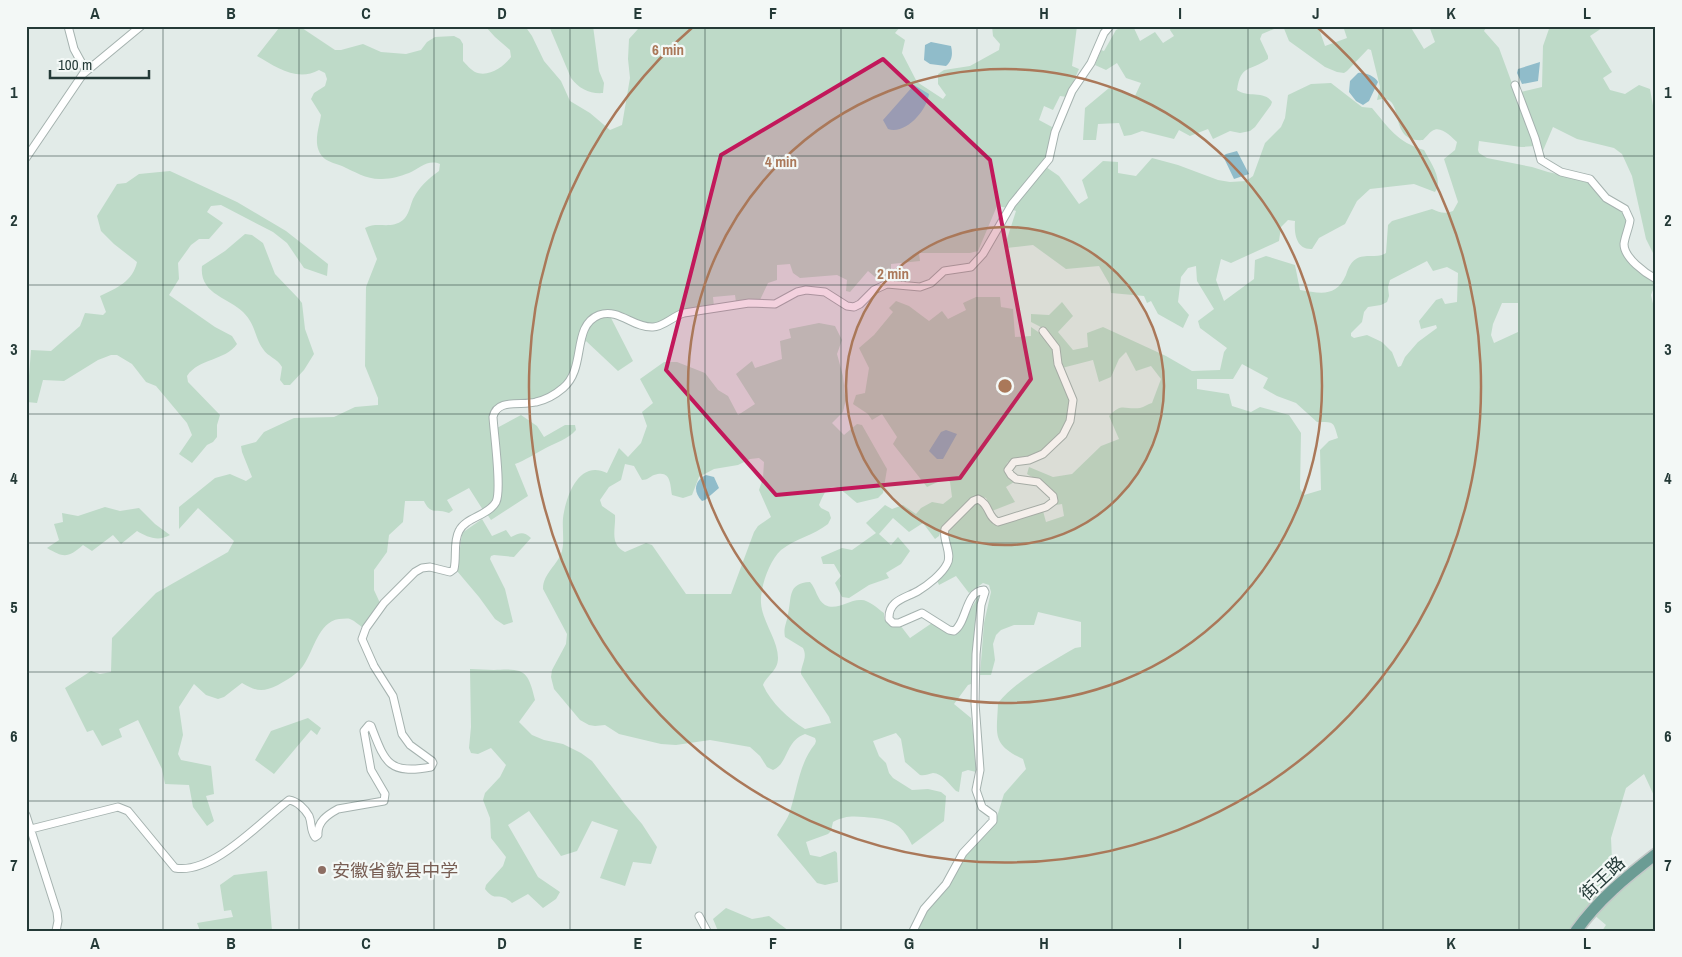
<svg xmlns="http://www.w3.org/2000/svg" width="1682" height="957" viewBox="0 0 1682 957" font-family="'Archivo Narrow','Noto Sans SC',sans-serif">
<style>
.green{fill:#bedac8;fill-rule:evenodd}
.water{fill:#90bcca}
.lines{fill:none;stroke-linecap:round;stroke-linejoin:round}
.minor-casing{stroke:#a5b2af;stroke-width:9}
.primary-casing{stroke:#c2c8c7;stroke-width:14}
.minor{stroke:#fff;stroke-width:7}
.primary{stroke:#6b9c94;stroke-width:11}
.marked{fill:#c2185b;fill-opacity:0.2;stroke:#c2185b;stroke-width:4;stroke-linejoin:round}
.grid{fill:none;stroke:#243a37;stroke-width:1;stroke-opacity:0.55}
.ring{fill:none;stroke:#aa7859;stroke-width:2.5}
.education-dot{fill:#8d6e63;stroke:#f3f8f6;stroke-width:2}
.labels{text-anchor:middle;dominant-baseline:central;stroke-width:4.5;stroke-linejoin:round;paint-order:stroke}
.education-label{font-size:18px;fill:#785e54;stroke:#f3f8f6;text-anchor:start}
.street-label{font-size:18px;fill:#243a37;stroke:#f3f8f6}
.centre{fill:#aa7859;stroke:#f3f8f6;stroke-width:2.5}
.ring-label{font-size:15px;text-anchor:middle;font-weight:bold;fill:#aa7859;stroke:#f3f8f6;stroke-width:4.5;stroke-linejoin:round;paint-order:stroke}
.neatline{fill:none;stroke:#243a37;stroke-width:2}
.grid-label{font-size:16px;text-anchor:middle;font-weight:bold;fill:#243a37}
</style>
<rect width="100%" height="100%" fill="#e2ebe8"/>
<path class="green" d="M 285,26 L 299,26 L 335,50 L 341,50 L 363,44 L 381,52 L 406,54 L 421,50 L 427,42 L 435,37 L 454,36 L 460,39 L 463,44 L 463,61 C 466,64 471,70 475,72 C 488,78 504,67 511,57 L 510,50 L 495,37 L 485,26 L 525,26 L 532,36 L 544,61 L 561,81 L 570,101 L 590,113 L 610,130 L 622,125 L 630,78 L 628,59 L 629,39 L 638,29 L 644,27 L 901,26 L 895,33 L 905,40 L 902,53 L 917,82 L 943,99 L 946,95 L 938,84 L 938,74 L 944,70 L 970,66 L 999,50 L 1000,44 L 993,36 L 992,26 L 1077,26 L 1072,66 L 1079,69 L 1067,97 L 1060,96 L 1053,110 L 1044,106 L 1039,120 L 1052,127 L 1049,150 L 1042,164 L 1008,208 L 997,206 L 978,251 L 970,253 L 919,253 L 920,261 L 891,264 L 891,279 L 881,282 L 868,271 L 850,292 L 846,291 L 847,280 L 837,275 L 800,278 L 793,273 L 790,264 L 777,265 L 777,280 L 768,283 L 760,300 L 736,302 L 735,295 L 713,297 L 714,307 L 687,310 L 664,327 L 617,317 L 611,318 L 633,361 L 618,371 L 586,341 C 578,350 578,363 572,373 C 555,400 520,404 492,412 L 492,440 L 495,493 L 493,502 L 483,510 L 469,488 L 447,500 L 453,510 L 449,513 C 437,508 431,516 424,501 L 405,501 L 403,522 L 389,535 L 387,552 L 374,570 L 374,590 L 380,603 L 363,628 C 359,625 355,621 350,619 C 347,618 343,619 339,619 C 318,622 314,651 303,666 C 297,674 287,680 278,685 C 262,693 256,691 242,683 L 224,697 L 218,699 L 206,695 L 194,684 L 179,707 L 183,735 L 178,754 L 181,760 L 211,766 L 214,794 L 206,796 L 214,821 L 207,826 L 193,807 L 189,785 L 165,784 L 162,769 L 138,720 L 119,729 L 122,737 L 102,746 L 93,730 L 87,732 L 65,688 L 91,671 L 100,674 L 111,672 L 112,638 L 156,593 L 228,552 L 234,541 L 198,508 L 179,529 L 179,507 L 215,478 L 230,474 L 246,481 L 252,477 L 242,452 L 241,446 L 256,442 L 264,432 L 294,418 L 334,417 L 355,407 L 378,405 L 378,398 L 365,366 L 366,287 L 377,259 L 365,228 C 377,221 391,230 403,220 C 409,215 410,206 413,199 C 419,187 428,179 439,171 L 440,164 C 428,159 420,168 409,173 C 401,176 391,179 382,179 C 368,180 355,172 342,166 C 337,164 329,162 325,159 C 311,147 319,129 321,115 L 311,99 L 314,93 L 325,86 L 327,79 L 325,73 L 319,70 C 297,82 276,67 257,56 L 279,28 Z
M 549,26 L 593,26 L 599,71 L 604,83 L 603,93 C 590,94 579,89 571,78 Z
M 1124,26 L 1133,26 L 1140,41 L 1155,32 L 1163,43 L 1174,36 L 1170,30 L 1171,26 L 1281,26 L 1262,34 L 1260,39 L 1268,56 L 1268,59 C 1249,72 1241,64 1237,90 C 1247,98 1264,90 1272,102 L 1271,105 L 1255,127 L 1250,131 L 1240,133 L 1230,131 L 1213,139 L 1208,129 L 1190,136 L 1179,130 L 1174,139 L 1142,131 L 1131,135 L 1124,136 L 1119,123 L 1098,124 L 1096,140 L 1083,140 L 1085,108 L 1109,88 L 1135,96 L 1141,83 L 1126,78 L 1117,63 L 1106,70 L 1095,65 L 1101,50 L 1104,51 L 1116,30 Z
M 1283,26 L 1318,26 L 1325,46 L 1347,38 L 1343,26 L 1410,26 L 1424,49 L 1435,42 L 1429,26 L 1487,26 L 1484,31 L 1499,48 L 1535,146 L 1521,147 L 1479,141 L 1478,150 L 1479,153 L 1487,158 L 1532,167 L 1548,172 L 1585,180 L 1589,181 L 1604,200 L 1624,213 L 1627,220 L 1621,246 L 1656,282 L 1651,295 L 1656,317 L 1656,800 L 1644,774 L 1626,788 L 1611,838 L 1613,883 L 1568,931 L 916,931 L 926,912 L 944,892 L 966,852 L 995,823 L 1004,794 L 1026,769 L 1023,759 C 991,744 997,734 998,703 C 1018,679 1048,664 1075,648 L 1081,647 L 1081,622 L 1038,612 L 1034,625 L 1014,625 L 1001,630 L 996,635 L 993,644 L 995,660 L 991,675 L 980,675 L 984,623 L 991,592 L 989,585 L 983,583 L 969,593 L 956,576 L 939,585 L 937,580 L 953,558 C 949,551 947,537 949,529 L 972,506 L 977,503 L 980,503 C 986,510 986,520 995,524 L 1043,511 L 1046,522 L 1064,516 L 1062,504 L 1056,505 L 1058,500 C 1054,488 1037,480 1027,474 L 1029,467 L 1053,477 L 1072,474 L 1101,446 L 1119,439 L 1109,416 C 1122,402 1124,410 1140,408 C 1144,407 1148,404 1152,403 L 1161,379 L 1151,366 L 1136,371 L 1126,352 L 1119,359 L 1111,377 L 1099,382 L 1093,360 L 1062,368 C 1058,342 1056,334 1031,322 L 1031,314 L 1049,315 L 1062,302 L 1073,316 L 1058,332 L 1073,350 L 1088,347 L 1087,333 L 1103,327 L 1166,356 L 1192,371 L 1220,370 L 1224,352 L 1227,348 L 1200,328 L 1198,321 L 1214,309 L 1197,281 L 1196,266 L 1188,268 L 1181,277 L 1178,302 L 1189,315 L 1183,328 L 1158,314 L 1151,301 L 1147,303 L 1144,296 L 1111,293 L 1110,285 L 1099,266 L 1066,269 L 1033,245 L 1006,248 L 1006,242 L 1016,211 L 1011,209 L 1046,167 L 1059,176 L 1079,204 L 1088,198 L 1082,180 L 1103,161 L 1118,162 L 1118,173 L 1136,176 L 1152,158 L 1178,165 L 1218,180 L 1230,182 L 1246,181 L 1253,176 L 1265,143 L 1281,127 L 1285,118 L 1288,95 L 1311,84 L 1331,83 L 1362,107 L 1372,108 C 1389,128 1397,142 1424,150 C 1430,162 1444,180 1435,192 L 1414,184 L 1370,189 L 1357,201 L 1345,224 L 1319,238 L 1312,249 C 1296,250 1294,233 1295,221 L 1288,220 L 1281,227 L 1279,241 L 1231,263 L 1221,259 L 1216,280 L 1224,301 L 1254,279 L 1255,260 L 1266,256 L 1295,265 L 1300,290 C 1320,293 1336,298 1346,275 C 1348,269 1350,263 1356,259 C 1365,253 1377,259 1386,253 L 1388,225 L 1392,221 L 1432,209 C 1440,213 1445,214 1453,211 L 1458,202 L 1444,159 L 1455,150 L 1457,142 C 1451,137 1441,125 1432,131 C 1429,133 1426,137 1423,140 C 1385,143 1408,91 1377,100 L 1380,87 L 1371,50 L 1368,49 L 1347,71 L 1344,73 L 1337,72 L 1325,67 L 1289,41 ZM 1427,261 L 1433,271 L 1447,267 L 1458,273 L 1457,302 L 1445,304 L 1442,298 L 1436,300 L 1419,321 L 1421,329 L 1436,325 L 1437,328 L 1418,342 L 1405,357 L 1401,366 L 1398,367 L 1392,352 L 1382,342 L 1367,335 L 1354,338 L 1351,336 L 1351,333 L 1362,322 L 1364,312 L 1368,307 L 1381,305 L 1387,302 L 1389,296 L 1388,287 L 1390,280 ZM 1502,303 L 1518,303 L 1518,332 L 1494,343 L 1491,335 L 1493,324 ZM 1242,364 L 1268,378 L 1263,388 L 1277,396 L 1296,403 L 1317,422 C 1333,423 1333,419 1338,438 L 1329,441 L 1320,450 L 1321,490 L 1304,495 L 1300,489 L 1301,433 L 1289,415 L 1260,407 L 1251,412 L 1232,406 L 1229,394 L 1197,389 L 1197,379 L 1233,379 Z
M 1550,26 L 1605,26 L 1590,36 L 1612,72 L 1603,78 L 1610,90 L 1625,94 L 1639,85 L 1650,89 L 1654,111 L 1656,111 L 1656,259 L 1646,239 L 1632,176 L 1622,154 L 1614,148 L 1577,139 L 1553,127 L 1542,153 L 1521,92 L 1542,87 L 1543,46 Z
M 170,171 L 237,202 L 286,231 L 328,264 L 327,276 L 304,268 L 287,243 L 273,232 L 221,205 L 211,206 L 207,212 L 223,223 L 209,239 L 199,239 L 191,245 L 178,263 L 179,279 L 169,295 L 215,327 L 232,336 L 237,344 C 225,361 199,358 187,376 L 188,382 L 220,415 L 217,425 L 217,437 L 213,442 L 207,445 L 192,463 L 179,454 L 192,435 L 187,423 L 156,386 L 146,382 L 132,364 L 117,355 L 111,355 L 98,360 L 64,381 L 43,380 L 37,403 L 27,402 L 31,350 L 51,351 L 80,326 L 85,313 L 103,315 L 106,312 L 100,296 C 117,288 133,281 137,262 L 114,244 L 101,231 L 97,216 L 117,184 L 126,183 L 139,174 Z
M 245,234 L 252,235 L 263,243 L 275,274 L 298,298 L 302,303 L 305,329 L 314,354 L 304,370 L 290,385 L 284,385 L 280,380 L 282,367 C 277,358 268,357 263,349 C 254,336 256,325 243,312 C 228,297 199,294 202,266 L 225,251 Z
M 976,297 L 1000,297 L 1001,307 L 1013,309 L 1015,337 L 1031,336 L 1031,327 L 1047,338 L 1054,348 L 1071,401 L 1064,428 L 1046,447 L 1038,454 L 1029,457 L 1013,459 L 1007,463 L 1006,467 L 1006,474 L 1014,482 L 1006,487 L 1015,502 L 992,511 L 986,498 L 978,496 L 972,499 L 943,525 L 939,536 L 935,539 L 923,523 L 909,532 L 893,518 L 879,534 L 891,545 L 898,537 L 910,551 L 901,564 L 886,573 L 889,578 L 869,585 L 849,598 L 842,597 L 835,583 L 841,576 L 834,564 L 823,564 L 821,557 L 842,548 L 852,550 L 876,533 L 866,523 L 885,505 L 892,509 L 903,505 L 916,514 L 921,508 L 932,502 L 943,504 L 952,497 L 950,482 L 946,478 L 927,487 L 893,444 L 897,437 L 882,414 L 872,420 L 868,414 L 853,404 L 856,395 L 865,393 L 869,368 L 859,348 L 874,335 L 893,312 L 889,308 L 896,301 L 909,306 L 929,321 L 942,311 L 948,319 L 966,310 L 963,303 Z
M 819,323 L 835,326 L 842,340 L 837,354 L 843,376 L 845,395 L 847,395 L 843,412 L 832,423 L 844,435 L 857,424 L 862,425 L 887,469 L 883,493 L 878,498 L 857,503 C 839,489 831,474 819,505 L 821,508 L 829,512 L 831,518 L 828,524 C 814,535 795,539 781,550 C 769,561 760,588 761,603 C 762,621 778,640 778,658 C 778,671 767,675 763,685 C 771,703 789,719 805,729 L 831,723 L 829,717 L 801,674 C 801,664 808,658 803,648 L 785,637 C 783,627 787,623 788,614 C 792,598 787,583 810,582 C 816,588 817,600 825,605 C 837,611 848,600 860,600 C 868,599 877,608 884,613 L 884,619 L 889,625 L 900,625 L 910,638 L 932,623 L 948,633 L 956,633 L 961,630 L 970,610 L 979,596 L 982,595 L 972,659 L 971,684 L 968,685 L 954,704 L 971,718 L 977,764 L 976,772 L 968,770 L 962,772 L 959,792 L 956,791 C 950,785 942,773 933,773 C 928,774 925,776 920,775 L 905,762 L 901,739 L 896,733 L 873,741 L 879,756 L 886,763 L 889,773 L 893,778 L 912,790 L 928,789 L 941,792 L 946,796 L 944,821 L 912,845 C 901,821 888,819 864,817 C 852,816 844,816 833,822 L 831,831 L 828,834 L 806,842 L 810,855 L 820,857 L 835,851 L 837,853 L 838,882 L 825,885 L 817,883 L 777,835 C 781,827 788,819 790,811 C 798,787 799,764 815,744 L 816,741 L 815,738 L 805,734 C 785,741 789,763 773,770 L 767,767 L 760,756 L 750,747 L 710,740 L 676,745 L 661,744 L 619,734 L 605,725 L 595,726 L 589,725 L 580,720 L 554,689 L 551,677 L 552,670 L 566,644 L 567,634 L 543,589 C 543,573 558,565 562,551 C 565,539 561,525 564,512 C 568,491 581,460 607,473 L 619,448 L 628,457 L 641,443 L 647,426 L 642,412 L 653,403 L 640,379 L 664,362 L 677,362 L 705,373 L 718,390 L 728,396 L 738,415 L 755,404 L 736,374 L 752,361 L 755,368 L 782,359 L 780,341 L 791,338 L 789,329 ZM 759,458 L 764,462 L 763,478 L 759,490 L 771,517 L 758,526 L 754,532 L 731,594 L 686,594 L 652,545 L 646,543 L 625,552 C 609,544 616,529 615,515 L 602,506 L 600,500 L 609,487 L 621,480 L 625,464 L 634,466 L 642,480 C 648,480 649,477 654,475 C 671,469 670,484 672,495 L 683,498 L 692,495 L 699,477 L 714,469 L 738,465 L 750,459 Z
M 521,415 L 537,426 L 544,437 L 565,425 L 575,425 L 576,430 C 568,439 555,443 544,449 C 534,454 526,460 515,464 L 528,496 L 491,520 L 487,514 L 499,504 L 495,429 Z
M 105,507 L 120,511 L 139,508 L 155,524 L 170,535 C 158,542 147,537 137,531 L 121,544 L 113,535 L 92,551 L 83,545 C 68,558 64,558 47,548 L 59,540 L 54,524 L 63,522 L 62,513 L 78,516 Z
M 482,519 L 492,536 L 506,530 L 511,537 C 520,533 523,531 531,538 L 514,557 L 494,555 L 491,556 L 490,559 L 505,589 L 513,622 L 504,625 L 495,619 L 479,597 L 457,571 L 462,533 Z
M 470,669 C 478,669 486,670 494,670 C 525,668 528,671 535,700 L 519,722 L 532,735 L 544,740 L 563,744 L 581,753 L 592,761 L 625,804 L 642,824 L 657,847 L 651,864 L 633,862 L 625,886 L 600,878 L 618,830 L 592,821 L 577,851 L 561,856 L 529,811 L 508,825 L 538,877 L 560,892 L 556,899 L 543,908 L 528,894 L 512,903 C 510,901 507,899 505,898 C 495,894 495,901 485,889 L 486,885 L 503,866 L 506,857 L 491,838 L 490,818 L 483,800 L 485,793 L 500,777 L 506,765 L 491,748 L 478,754 L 471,753 L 469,748 L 471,727 Z
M 308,718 L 321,728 L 317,735 L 311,730 L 274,774 L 255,760 L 271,731 Z
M 1656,859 L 1656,931 L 1602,931 L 1606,925 L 1593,914 L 1605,903 Z
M 267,871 L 272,931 L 200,931 L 197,923 L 233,917 L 231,910 L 224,911 L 220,885 L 234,875 Z
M 726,908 L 752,919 L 769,916 L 789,931 L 718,931 L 713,919 Z"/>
<path class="water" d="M 931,42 L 951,46 C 953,54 952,61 946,66 L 930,64 L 924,60 L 925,45 Z
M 1540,62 L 1538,81 L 1522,84 L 1517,73 L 1518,69 Z
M 1358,73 C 1364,72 1375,76 1378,82 L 1369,101 L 1363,105 L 1356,101 L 1349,92 L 1350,81 Z
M 914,85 L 929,94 C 927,110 906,135 888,129 L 883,120 Z
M 1237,151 L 1249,174 L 1234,179 L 1223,156 L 1226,154 Z
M 946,430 L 957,434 L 943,459 L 937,459 L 929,451 L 941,432 Z
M 706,475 L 714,477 L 719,488 L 705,500 L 702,501 C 693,492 694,481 706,475 Z"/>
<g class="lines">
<g class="minor-casing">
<path id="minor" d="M 68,26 L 74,49 L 86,71
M 1515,85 L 1535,138 L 1541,160 L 1561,172 L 1590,179 L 1606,198 L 1625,209 L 1630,220 C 1629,228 1625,236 1624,244 C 1624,258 1645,273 1656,279
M 26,158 L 83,74 L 141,26
M 26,815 L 57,912 L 58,921 L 56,931
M 31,829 L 118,807 L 128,811 L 175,868 C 213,875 261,821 289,800 C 297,801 305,809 309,816 C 312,823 310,830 315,837 L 318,835 C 317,822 327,815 338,809 L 384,801 L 385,794 L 371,770 L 364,731 L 369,725 L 371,726 C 385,762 388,775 431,767 L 433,763 L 432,761 L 410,745 L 402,734 L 393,696 L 374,666 L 362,639 L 366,628 L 384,603 L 415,572 L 422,568 L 430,567 L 450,572 L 454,569 C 457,558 453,542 459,531 C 466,517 488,516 496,502 C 502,490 494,434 493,417 C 497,398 522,406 536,402 C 545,400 556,394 563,388 C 587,368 571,326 599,315 C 619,308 633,328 653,327 C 663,327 673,316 684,313 L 749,303 L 775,304 L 797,292 L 806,290 L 825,292 L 847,306 L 854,307 L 860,304 L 874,290 L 887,284 L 920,287 L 931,283 L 944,271 L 971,267 L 983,254 L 1012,204 L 1049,159 L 1055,132 L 1072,91 L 1091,63 L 1104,33 L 1110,26
M 699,916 L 707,931
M 913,931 L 924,909 L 946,884 L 963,853 L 993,821 L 993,815 L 982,807 L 976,790 L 980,770 L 975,703 L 976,654 L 981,605 L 985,592 L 984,590 C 965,591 967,623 954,631 L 949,630 L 922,613 L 899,623 L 893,623 L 889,619 C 888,600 906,598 918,591 C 928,585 942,574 947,564 C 953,554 942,540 945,529 L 973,501 L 978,499 C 990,504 987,517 998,522 L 1046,507 L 1054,501 L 1053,496 L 1038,482 L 1016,479 L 1011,475 L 1008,470 L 1014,462 L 1029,460 L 1043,454 L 1063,435 L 1070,421 L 1073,400 L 1058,364 L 1056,348 L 1043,331"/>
</g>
<g class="primary-casing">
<path id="primary" d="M 1576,931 C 1598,900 1626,877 1656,854"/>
</g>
<use href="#minor" class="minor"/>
<use href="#primary" class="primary"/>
</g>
<path class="marked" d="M 883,59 L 990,160 L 1031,379 L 960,478 L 776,495 L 666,370 L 721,155 Z"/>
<path class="grid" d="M 163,26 L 163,931M 299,26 L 299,931M 434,26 L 434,931M 570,26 L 570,931M 705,26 L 705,931M 841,26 L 841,931M 977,26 L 977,931M 1112,26 L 1112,931M 1248,26 L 1248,931M 1383,26 L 1383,931M 1519,26 L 1519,931M 26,156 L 1656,156M 26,285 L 1656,285M 26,414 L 1656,414M 26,543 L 1656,543M 26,672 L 1656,672M 26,801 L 1656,801"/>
<circle cx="1005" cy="386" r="159" fill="#aa7859" fill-opacity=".12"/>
<g class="ring">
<circle cx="1005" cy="386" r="159"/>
<circle cx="1005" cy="386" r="317"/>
<path d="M1317 27A476 476 0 1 1 693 27"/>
</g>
<circle class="education-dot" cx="322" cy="870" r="5"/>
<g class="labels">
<g class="education-label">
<text x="332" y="870">安徽省歙县中学</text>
</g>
<g class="street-label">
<text transform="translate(1602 878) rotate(-43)">街王路</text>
</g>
</g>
<circle cx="1005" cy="386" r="8" class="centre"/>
<g class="ring-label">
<text x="668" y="55">6 min</text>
<text x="781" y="167">4 min</text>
<text x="893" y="279">2 min</text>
</g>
<rect width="1682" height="957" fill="none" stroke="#f3f8f6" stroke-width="55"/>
<path d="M50 70v8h99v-8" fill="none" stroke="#243a37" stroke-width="2.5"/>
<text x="58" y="70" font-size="15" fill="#243a37" stroke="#f3f8f6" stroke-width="4" paint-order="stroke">100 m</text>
<rect x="28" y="28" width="1626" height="902" class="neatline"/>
<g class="grid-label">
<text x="95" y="19">A</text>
<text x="231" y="19">B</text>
<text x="366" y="19">C</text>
<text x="502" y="19">D</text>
<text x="638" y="19">E</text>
<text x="773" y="19">F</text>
<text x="909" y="19">G</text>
<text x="1044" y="19">H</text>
<text x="1180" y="19">I</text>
<text x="1316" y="19">J</text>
<text x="1451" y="19">K</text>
<text x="1587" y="19">L</text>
<text x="14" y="98">1</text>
<text x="1668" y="98">1</text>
<text x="14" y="226">2</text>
<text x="1668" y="226">2</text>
<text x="14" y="355">3</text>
<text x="1668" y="355">3</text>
<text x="14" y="484">4</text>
<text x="1668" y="484">4</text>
<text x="14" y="613">5</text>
<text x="1668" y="613">5</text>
<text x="14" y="742">6</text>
<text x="1668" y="742">6</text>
<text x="14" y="871">7</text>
<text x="1668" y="871">7</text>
<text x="95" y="949">A</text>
<text x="231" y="949">B</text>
<text x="366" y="949">C</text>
<text x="502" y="949">D</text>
<text x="638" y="949">E</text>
<text x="773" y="949">F</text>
<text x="909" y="949">G</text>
<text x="1044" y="949">H</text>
<text x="1180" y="949">I</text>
<text x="1316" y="949">J</text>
<text x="1451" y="949">K</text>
<text x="1587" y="949">L</text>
</g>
</svg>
